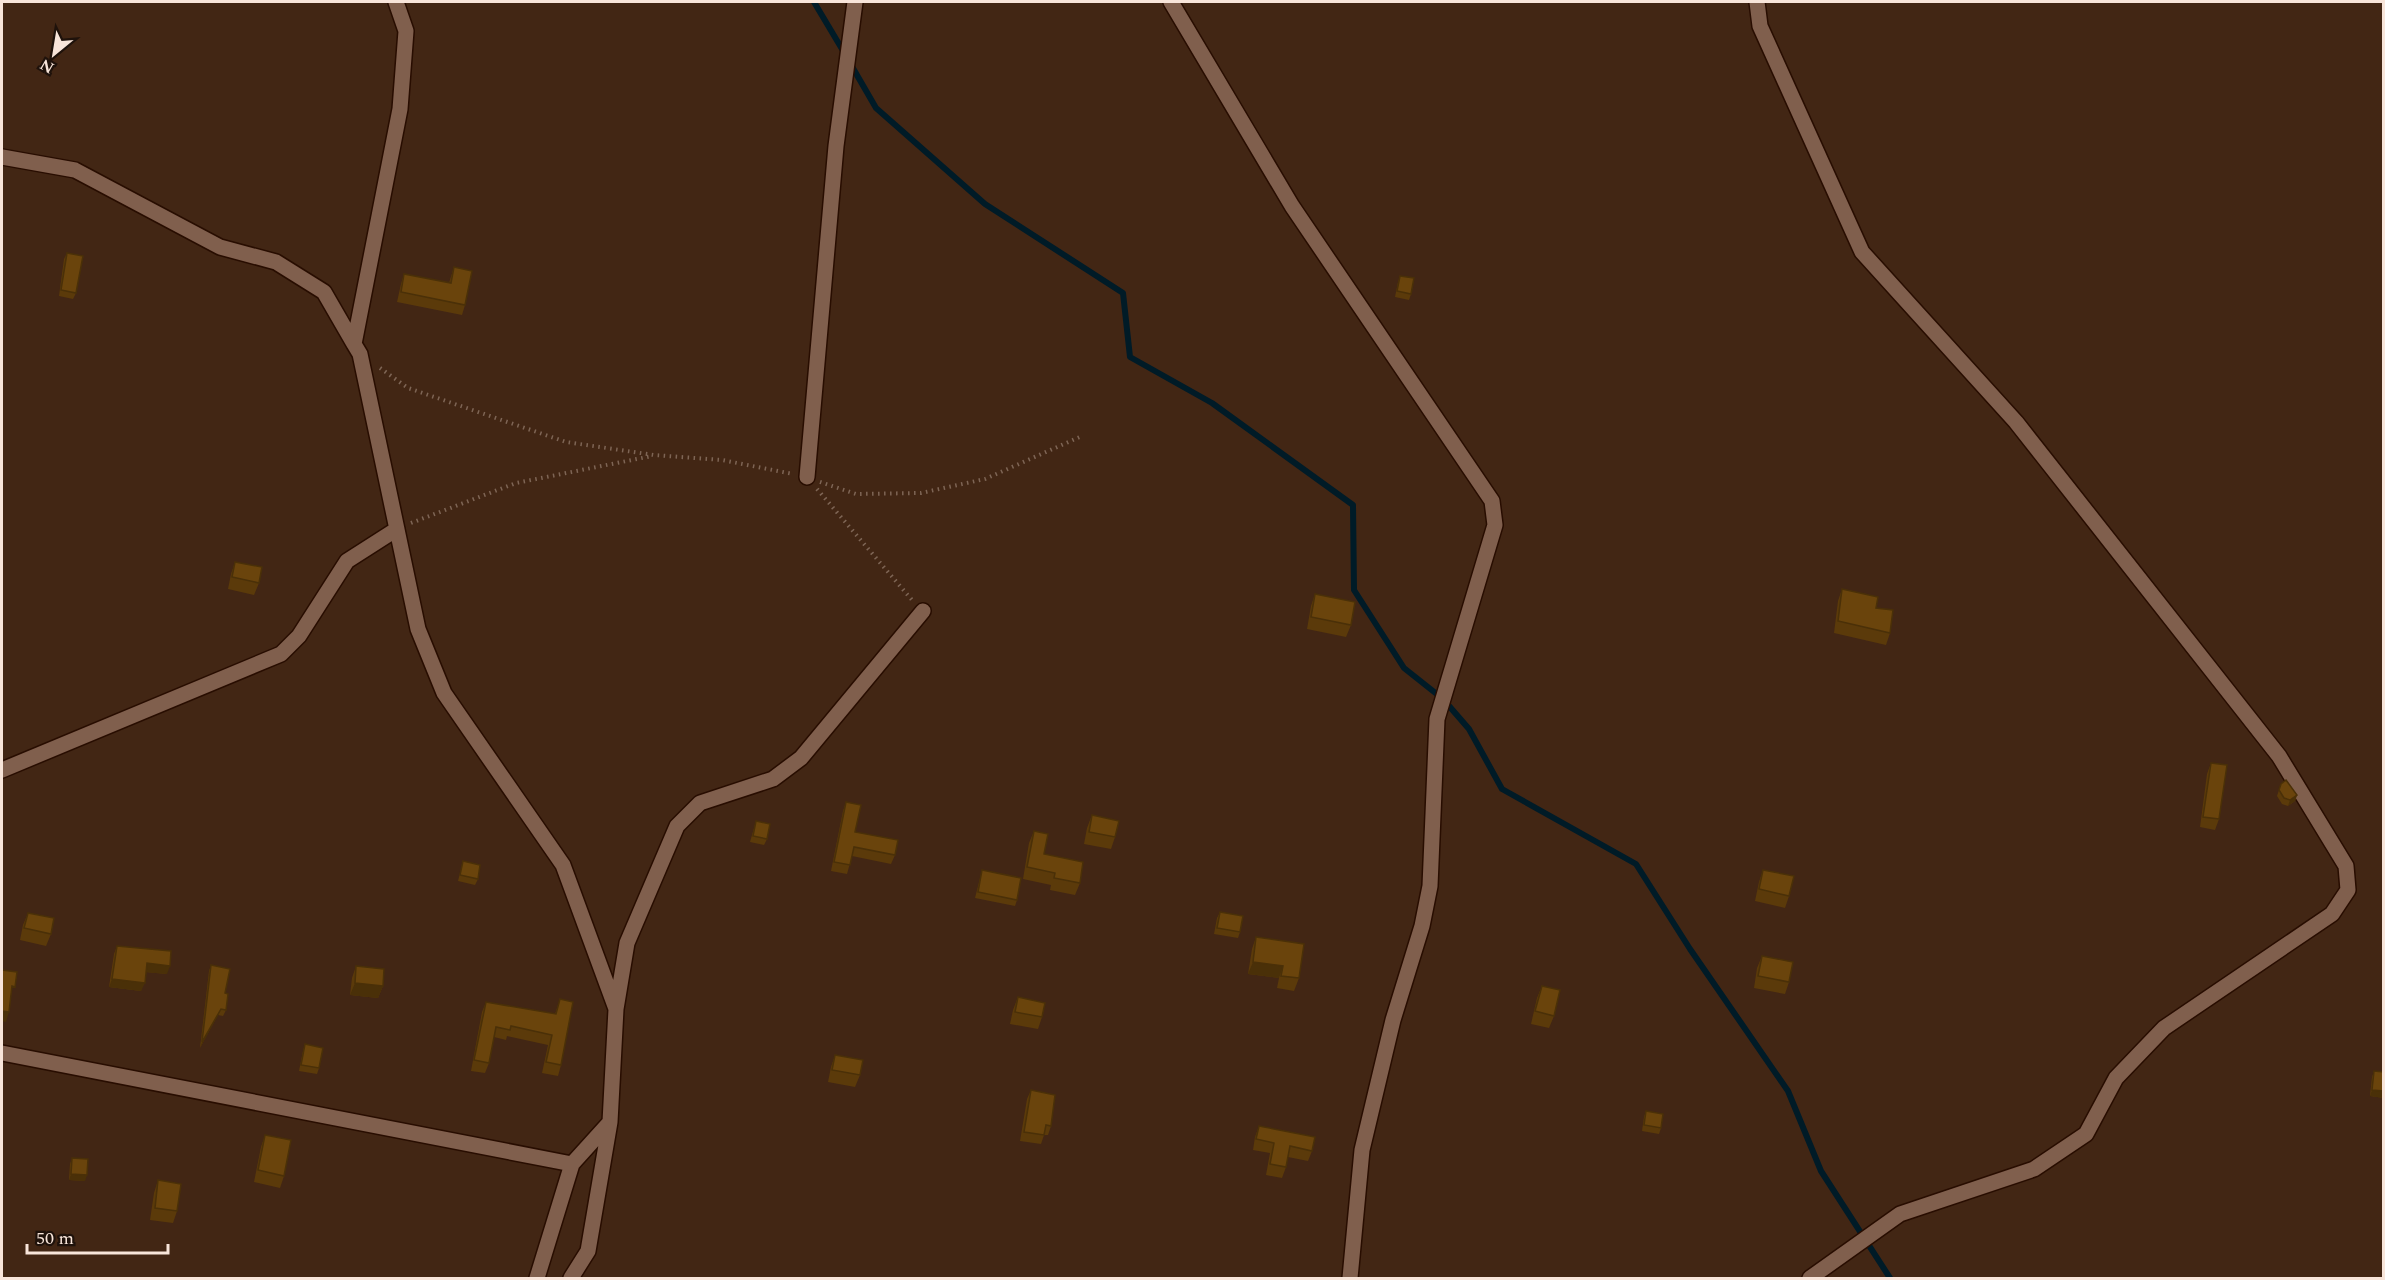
<svg xmlns="http://www.w3.org/2000/svg" width="2385" height="1280" viewBox="0 0 2385 1280" font-family="Spectral,serif">
<style>
.lines{fill:none;stroke-linecap:round;stroke-linejoin:round}
.stream{stroke:#001b27;stroke-width:6}
.street-casing{stroke:#280d00;stroke-width:18}
.path{stroke:#7e6555;stroke-width:4;stroke-dasharray:1.5 4.5;stroke-linecap:butt}
.street{stroke:#805f4d;stroke-width:15}
.wall{fill:#5b3a0a}
.shaded-wall{fill:#4a3008}
.building{fill:#6a440c;stroke:#4a3008;stroke-width:1.5}
</style>
<rect width="100%" height="100%" fill="#422614"/>
<g class="lines">
<path class="stream" d="M 814,2 L 845,54
M 850,63 L 876,108 L 985,204 L 1123,293 L 1130,357 L 1212,403 L 1353,505 L 1354,590 L 1404,668 L 1443,699 L 1469,729 L 1502,789 L 1636,864 L 1690,949 L 1788,1091 L 1821,1171 L 1890,1278"/>
<g class="street-casing">
<path id="street" d="M 396,2 L 406,31 L 400,109 L 354,344 L 360,354 L 418,629 L 444,693 L 563,865 L 616,1009
M 1171,2 L 1292,206 L 1492,501 L 1495,525 L 1437,719 L 1430,886 L 1422,926 L 1393,1020 L 1362,1150 L 1350,1278
M 1757,2 L 1760,26 L 1862,252 L 2016,422 L 2279,756 L 2346,866 L 2348,890 L 2332,914 L 2164,1028 L 2116,1078 L 2086,1134 L 2034,1169 L 1900,1214 L 1810,1278
M 2,157 L 75,170 L 220,247 L 276,262 L 324,292 L 354,344
M 807,477 L 836,146 L 855,2
M 2,770 L 281,654 L 299,636 L 347,561 L 397,529
M 2,1053 L 572,1164
M 537,1278 L 572,1164 L 610,1122 L 616,1009 L 627,943 L 677,826 L 700,803 L 773,779 L 801,758 L 923,611
M 571,1278 L 588,1251 L 610,1122"/>
</g>
<path class="path" d="M 380,368 L 408,388 L 566,442 L 654,455 L 722,460 L 793,474
M 820,482 L 856,494 L 921,493 L 985,479 L 1082,436
M 817,489 L 912,600
M 411,523 L 516,483 L 652,456"/>
<use href="#street" class="street"/>
</g>
<path class="wall" d="M 67,253 L 76,293 L 73,299 L 59,296 L 64,259 Z
M 454,267 L 465,305 L 462,315 L 397,302 L 401,284 L 404,274 L 449,283 Z
M 1400,276 L 1411,294 L 1409,300 L 1395,297 L 1398,282 Z
M 235,562 L 259,583 L 254,595 L 228,589 L 231,574 Z
M 1842,589 L 1876,608 L 1890,633 L 1886,645 L 1834,633 L 1838,601 Z
M 1315,594 L 1351,625 L 1346,637 L 1307,629 L 1311,606 Z
M 2211,763 L 2219,819 L 2215,830 L 2200,827 L 2207,774 Z
M 2281,784 L 2297,795 L 2295,801 L 2288,806 L 2282,804 L 2277,796 Z
M 846,802 L 855,832 L 895,855 L 891,864 L 852,856 L 847,874 L 831,871 L 843,811 Z
M 1092,815 L 1115,837 L 1111,849 L 1084,844 L 1087,828 Z
M 756,821 L 767,839 L 764,845 L 750,842 Z
M 1034,831 L 1044,854 L 1080,883 L 1075,895 L 1050,890 L 1051,885 L 1023,879 L 1029,843 Z
M 463,861 L 478,879 L 475,885 L 458,881 Z
M 982,870 L 1017,900 L 1015,906 L 975,898 Z
M 1763,870 L 1789,896 L 1785,908 L 1755,901 L 1759,882 Z
M 1220,912 L 1240,932 L 1238,938 L 1214,934 L 1217,918 Z
M 28,913 L 51,934 L 46,946 L 20,940 L 23,925 Z
M 1256,937 L 1299,978 L 1294,991 L 1277,988 L 1279,978 L 1248,974 L 1252,949 Z
M 117,946 L 167,974 L 146,972 L 141,991 L 109,987 L 114,954 Z
M 1762,956 L 1789,982 L 1785,994 L 1754,988 L 1757,968 Z
M 211,965 L 225,993 L 226,1010 L 223,1016 L 218,1015 L 200,1048 L 209,971 Z
M 356,966 L 383,986 L 378,998 L 350,995 L 352,978 Z
M 1542,986 L 1554,1016 L 1549,1028 L 1531,1024 L 1537,998 Z
M 1018,997 L 1042,1017 L 1038,1029 L 1010,1024 L 1013,1010 Z
M 560,999 L 561,1065 L 558,1076 L 542,1073 L 548,1045 L 507,1036 L 506,1040 L 494,1037 L 489,1063 L 485,1073 L 471,1071 L 482,1012 L 486,1002 L 555,1014 Z
M 305,1044 L 319,1068 L 317,1074 L 299,1071 L 303,1051 Z
M 835,1055 L 860,1075 L 855,1087 L 828,1082 L 831,1067 Z
M 2374,1071 L 2384,1072 L 2384,1098 L 2370,1096 L 2372,1077 Z
M 1031,1090 L 1051,1126 L 1048,1135 L 1044,1135 L 1041,1144 L 1020,1141 L 1027,1099 Z
M 1646,1111 L 1661,1128 L 1659,1134 L 1642,1131 L 1644,1117 Z
M 1259,1126 L 1312,1151 L 1308,1161 L 1288,1157 L 1286,1167 L 1282,1178 L 1266,1175 L 1270,1153 L 1253,1150 L 1255,1137 Z
M 265,1135 L 284,1176 L 280,1188 L 254,1182 L 261,1147 Z
M 72,1158 L 85,1181 L 69,1180 L 70,1164 Z
M 158,1180 L 177,1211 L 173,1223 L 150,1220 L 154,1193 Z"/>
<path class="shaded-wall" d="M 2297,795 L 2295,801 L 2288,806 L 2290,800 Z
M 1253,962 L 1283,966 L 1279,978 L 1248,974 Z
M 147,963 L 170,966 L 167,974 L 144,972 Z
M 112,979 L 145,983 L 141,991 L 109,987 Z
M 355,983 L 383,986 L 378,998 L 350,995 Z
M 221,1009 L 218,1015 L 200,1048 L 202,1042 Z
M 2,1011 L 9,1012 L 6,1022 L 2,1021 Z
M 2372,1090 L 2384,1091 L 2384,1098 L 2370,1096 Z
M 71,1174 L 87,1175 L 85,1181 L 69,1180 Z"/>
<path class="building" d="M 67,253 L 83,256 L 76,293 L 61,290 Z
M 454,267 L 472,271 L 465,305 L 401,292 L 404,274 L 451,283 Z
M 1400,276 L 1414,278 L 1411,294 L 1397,291 Z
M 235,562 L 262,567 L 259,583 L 232,577 Z
M 1842,589 L 1878,597 L 1876,608 L 1893,610 L 1890,633 L 1838,621 Z
M 1315,594 L 1355,602 L 1351,625 L 1311,617 Z
M 2211,763 L 2227,765 L 2219,819 L 2203,817 Z
M 2286,780 L 2297,795 L 2290,800 L 2284,798 L 2279,790 L 2281,784 Z
M 846,802 L 861,805 L 855,832 L 898,840 L 895,855 L 854,847 L 850,865 L 834,862 Z
M 1092,815 L 1119,821 L 1115,837 L 1089,832 Z
M 756,821 L 770,824 L 767,839 L 753,836 Z
M 1034,831 L 1048,834 L 1044,854 L 1083,862 L 1080,883 L 1054,878 L 1055,873 L 1027,867 Z
M 463,861 L 480,865 L 478,879 L 460,875 Z
M 982,870 L 1021,878 L 1017,900 L 978,892 Z
M 1763,870 L 1794,876 L 1789,896 L 1759,889 Z
M 1220,912 L 1243,916 L 1240,932 L 1217,928 Z
M 28,913 L 54,918 L 51,934 L 24,928 Z
M 1256,937 L 1304,944 L 1299,978 L 1281,976 L 1283,966 L 1253,962 Z
M 117,946 L 171,951 L 170,966 L 147,963 L 145,983 L 112,979 Z
M 1762,956 L 1793,962 L 1789,982 L 1758,976 Z
M 211,965 L 230,969 L 225,993 L 228,994 L 226,1010 L 221,1009 L 202,1042 Z
M 356,966 L 384,969 L 383,986 L 355,983 Z
M 2,970 L 17,972 L 15,987 L 12,986 L 9,1012 L 2,1011 Z
M 1542,986 L 1560,990 L 1554,1016 L 1535,1011 Z
M 1018,997 L 1045,1003 L 1042,1017 L 1015,1012 Z
M 560,999 L 573,1002 L 561,1065 L 546,1062 L 552,1035 L 511,1026 L 510,1030 L 496,1027 L 489,1063 L 474,1060 L 486,1002 L 556,1014 Z
M 305,1044 L 323,1048 L 319,1068 L 301,1065 Z
M 835,1055 L 863,1060 L 860,1075 L 832,1070 Z
M 2374,1071 L 2384,1072 L 2384,1091 L 2372,1090 Z
M 1031,1090 L 1055,1095 L 1051,1126 L 1046,1125 L 1044,1135 L 1024,1132 Z
M 1646,1111 L 1663,1114 L 1661,1128 L 1644,1125 Z
M 1259,1126 L 1315,1137 L 1312,1151 L 1290,1146 L 1286,1167 L 1270,1164 L 1274,1143 L 1256,1139 Z
M 265,1135 L 291,1140 L 284,1176 L 258,1170 Z
M 72,1158 L 88,1159 L 87,1175 L 71,1174 Z
M 158,1180 L 181,1184 L 177,1211 L 155,1208 Z"/>
<rect width="2385" height="1280" fill="none" stroke="#f8e5da" stroke-width="6"/>
<g transform="translate(54 54) rotate(210)" stroke="#1f120b" stroke-width="4.5" paint-order="stroke">
<path d="M0-4.5L10 22L0 15L-10 22Z" fill="#f8e5da"/>
<text y="-9" font-size="16" font-weight="bold" text-anchor="middle" fill="#f8e5da">N</text>
</g>
<path d="M27 1244v9h141v-9" fill="none" stroke="#f8e5da" stroke-width="3"/>
<text x="36" y="1244" font-size="18" fill="#f8e5da" stroke="#1f120b" stroke-width="4.5" paint-order="stroke">50 m</text>
</svg>
